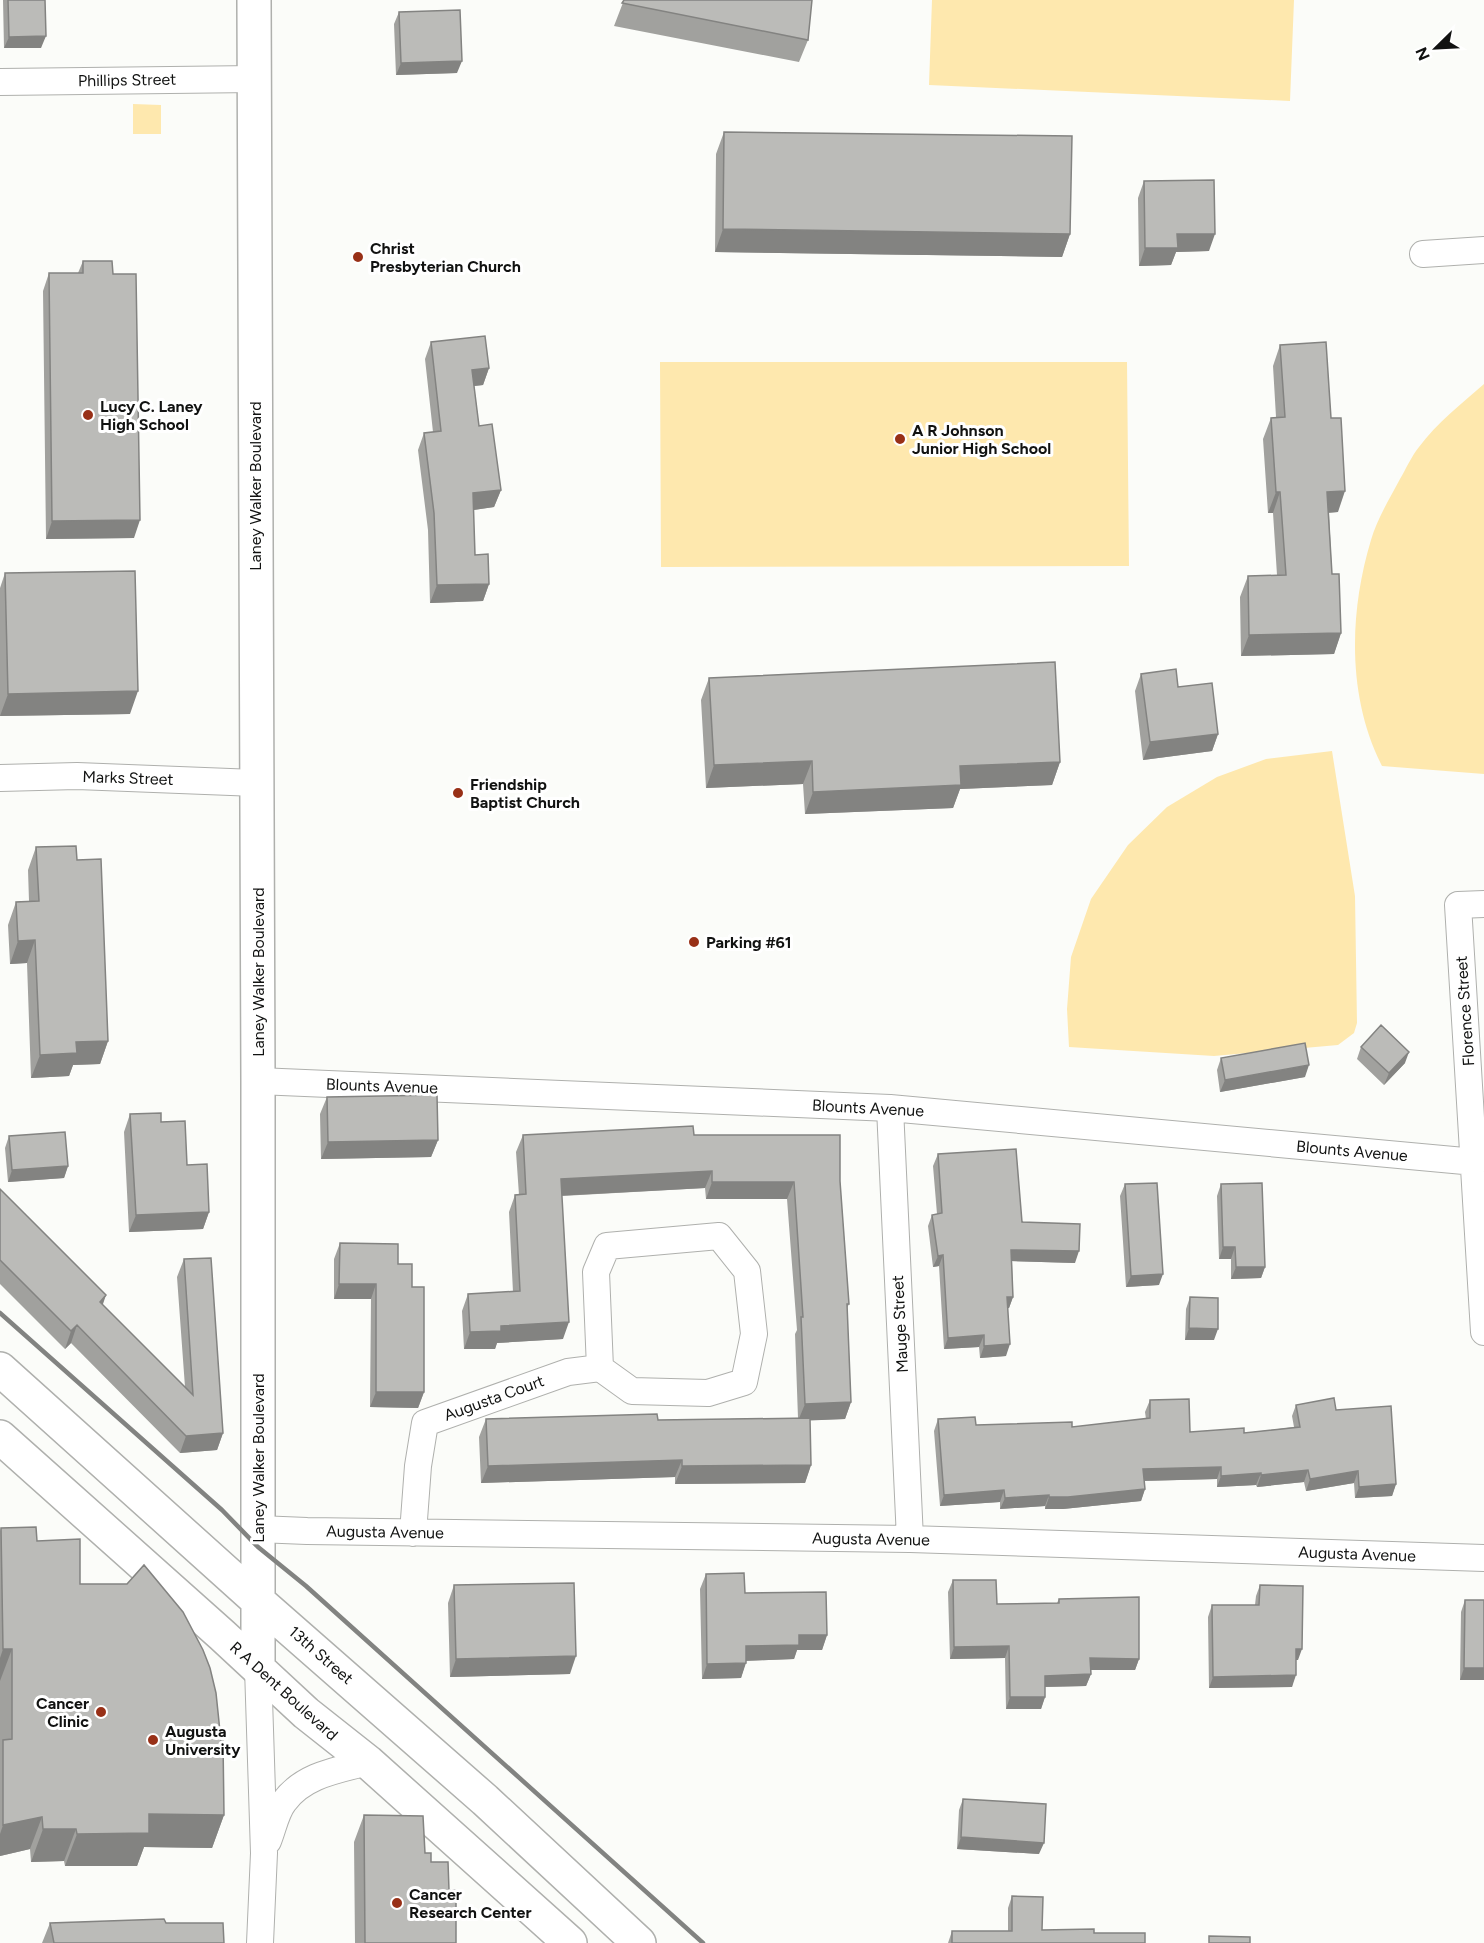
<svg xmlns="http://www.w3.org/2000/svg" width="1484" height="1943" viewBox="0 0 1484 1943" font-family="Figtree,sans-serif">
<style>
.green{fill:#fee8ae}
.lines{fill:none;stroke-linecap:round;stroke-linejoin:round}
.minor-casing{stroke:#afb0ad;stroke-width:28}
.secondary-casing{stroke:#afb0ad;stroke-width:36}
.minor{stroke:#fff;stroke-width:26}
.secondary{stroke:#fff;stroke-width:33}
.rail{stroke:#828381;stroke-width:4.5}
.wall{fill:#a1a19e}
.shaded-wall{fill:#838381}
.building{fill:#bbbbb8;stroke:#838381;stroke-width:1.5}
.poi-dot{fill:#983017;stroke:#fff;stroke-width:2}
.labels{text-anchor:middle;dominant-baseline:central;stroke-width:6;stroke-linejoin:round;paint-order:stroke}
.street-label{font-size:16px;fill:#111211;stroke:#fff}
.poi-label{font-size:16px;font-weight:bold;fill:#111211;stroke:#fff;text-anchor:start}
</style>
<rect width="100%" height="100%" fill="#fbfcf9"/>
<path class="green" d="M 932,0 L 1294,0 L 1290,101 L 929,85 Z
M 133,104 L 161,105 L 161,134 L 133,134 Z
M 660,362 L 1127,362 L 1129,566 L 661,567 Z
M 1484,384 L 1484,774 L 1382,766 C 1347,697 1349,613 1371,540 C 1377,519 1390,498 1400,479 C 1406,469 1411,457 1419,447 C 1437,423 1461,404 1484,384 Z
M 1332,751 L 1355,896 L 1357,1023 L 1354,1033 L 1338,1045 L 1214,1056 L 1069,1047 L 1067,1009 L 1071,957 L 1091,899 L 1128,845 L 1167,807 L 1217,777 L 1266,759 Z"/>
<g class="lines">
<g class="minor-casing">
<path id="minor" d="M 0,82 L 255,79
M 1423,254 L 1484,250
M 0,778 L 77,776 L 257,783
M 1484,904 L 1458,905 L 1484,1332
M 258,1081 L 890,1108 L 1475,1162
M 890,1108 L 910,1539
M 258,1529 L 307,1531 L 910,1539 L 1484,1558
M 413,1533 L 418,1466 L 425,1423 L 568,1372 L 600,1368 L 632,1391 L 708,1393 L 744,1382 L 754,1334 L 747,1271 L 719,1236 L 607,1246 L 596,1272 L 600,1368
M 258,1668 L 264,1853 L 260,1943
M 268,1841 C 273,1829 276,1812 284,1802 C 303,1775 338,1770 368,1762"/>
</g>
<g class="secondary-casing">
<path id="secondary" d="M 254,0 L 258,1081 L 258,1668
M 0,1369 L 258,1601 L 485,1800 L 639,1943
M 0,1437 L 222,1635 L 306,1713 L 368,1762 L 570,1943"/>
</g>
<use href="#minor" class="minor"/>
<use href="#secondary" class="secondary"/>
<path class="rail" d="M 0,1313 L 222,1510 L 258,1547 L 306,1586 L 703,1943"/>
</g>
<path class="wall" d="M 3,0 L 45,0 L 41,48 L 4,48 Z
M 624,0 L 808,40 L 799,62 L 614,26 Z
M 399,12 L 457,73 L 396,75 L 394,24 Z
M 724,132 L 1070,234 L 1062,257 L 715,252 L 716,154 Z
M 1144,181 L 1209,251 L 1176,252 L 1171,265 L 1139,266 L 1138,198 Z
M 83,261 L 134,538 L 46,539 L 43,291 L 49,273 L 78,273 Z
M 431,342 L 489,368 L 483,385 L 474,386 L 479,426 L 501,490 L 494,507 L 473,510 L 475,555 L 489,584 L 483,601 L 430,603 L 428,530 L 418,450 L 424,433 L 433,432 L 425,359 Z
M 1280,345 L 1338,512 L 1329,513 L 1332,574 L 1341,633 L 1334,654 L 1241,656 L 1240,597 L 1248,576 L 1277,575 L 1273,513 L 1268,513 L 1263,439 L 1271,418 L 1276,417 L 1273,366 Z
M 5,573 L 130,714 L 0,716 L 0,588 Z
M 1141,674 L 1178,687 L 1218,734 L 1212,751 L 1143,760 L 1135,691 Z
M 709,678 L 1060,762 L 1052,785 L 960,789 L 953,808 L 805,814 L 803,784 L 706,788 L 701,700 Z
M 36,847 L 77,860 L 108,1041 L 100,1064 L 73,1065 L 69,1076 L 31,1078 L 27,963 L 10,964 L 8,925 L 16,902 L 29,901 L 28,870 Z
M 1361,1047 L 1405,1063 L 1384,1085 L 1357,1059 Z
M 1221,1058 L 1305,1077 L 1220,1092 L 1217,1070 Z
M 327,1097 L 438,1140 L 431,1157 L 321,1159 L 320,1114 Z
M 130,1114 L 161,1122 L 187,1165 L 209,1212 L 203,1229 L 129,1232 L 124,1132 Z
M 523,1135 L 694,1135 L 840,1181 L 849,1304 L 847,1308 L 851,1402 L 845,1419 L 810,1420 L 811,1465 L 805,1483 L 675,1484 L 675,1477 L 481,1483 L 479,1437 L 486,1419 L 658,1420 L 798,1418 L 795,1334 L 797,1330 L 787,1199 L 706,1199 L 705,1188 L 562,1196 L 563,1339 L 497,1343 L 495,1349 L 464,1349 L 462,1311 L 468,1294 L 513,1292 L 509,1212 L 515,1195 L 519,1195 L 516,1152 Z
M 9,1136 L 68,1166 L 64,1178 L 8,1182 L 5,1148 Z
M 938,1154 L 1075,1263 L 1012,1261 L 1013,1297 L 1009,1308 L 1008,1308 L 1006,1356 L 980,1358 L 979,1347 L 944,1349 L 939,1266 L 933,1267 L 928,1226 L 932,1215 L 937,1214 L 933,1166 Z
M 1125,1184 L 1159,1285 L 1126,1287 L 1120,1196 Z
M 1221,1184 L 1265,1267 L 1261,1278 L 1231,1279 L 1231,1259 L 1219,1259 L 1217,1196 Z
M 0,1189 L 103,1305 L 185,1387 L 177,1277 L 184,1259 L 223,1433 L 217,1450 L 180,1453 L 71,1343 L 65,1349 L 0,1284 Z
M 340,1243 L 398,1264 L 412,1287 L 424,1392 L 418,1408 L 370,1407 L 371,1299 L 334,1299 L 334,1259 Z
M 1190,1297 L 1214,1340 L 1185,1340 L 1186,1309 Z
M 1150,1400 L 1190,1432 L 1244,1433 L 1294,1427 L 1292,1416 L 1296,1405 L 1336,1410 L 1396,1484 L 1392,1496 L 1355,1498 L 1354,1483 L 1306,1491 L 1304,1482 L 1257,1487 L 1256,1485 L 1217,1487 L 1217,1479 L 1144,1481 L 1145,1489 L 1141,1501 L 1063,1509 L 1045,1509 L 1045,1506 L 1000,1509 L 1000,1502 L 940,1506 L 934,1431 L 938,1419 L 976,1425 L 1072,1427 L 1146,1419 L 1145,1412 Z
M 1,1528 L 37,1541 L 80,1584 L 224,1815 L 212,1848 L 144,1847 L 137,1866 L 65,1866 L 64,1861 L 31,1862 L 30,1849 L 0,1856 L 0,1531 Z
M 706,1574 L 827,1635 L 822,1650 L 797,1650 L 794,1659 L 746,1661 L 741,1678 L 702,1679 L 700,1589 Z
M 953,1580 L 997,1604 L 1057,1603 L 1059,1599 L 1139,1659 L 1135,1670 L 1091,1670 L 1091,1674 L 1086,1686 L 1045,1687 L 1045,1697 L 1041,1709 L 1006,1709 L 1005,1658 L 950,1659 L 948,1592 Z
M 454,1585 L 570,1674 L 450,1677 L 448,1603 Z
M 1260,1585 L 1298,1660 L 1296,1660 L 1292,1687 L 1209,1688 L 1208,1617 L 1212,1605 L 1255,1605 L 1256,1596 Z
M 1465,1600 L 1484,1680 L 1460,1680 L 1461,1612 Z
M 963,1799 L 1039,1854 L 957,1849 L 959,1810 Z
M 364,1815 L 425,1853 L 449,1890 L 456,1943 L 355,1943 L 354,1842 Z
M 1012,1896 L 1042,1930 L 1094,1933 L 1145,1943 L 948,1943 L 952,1931 L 1008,1931 L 1008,1908 Z
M 50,1923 L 166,1923 L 224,1943 L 42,1943 Z"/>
<path class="shaded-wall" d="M 46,36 L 41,48 L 4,48 L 9,37 Z
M 462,61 L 457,73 L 396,75 L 401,63 Z
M 723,229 L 1070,234 L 1062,257 L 715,252 Z
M 1177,234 L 1215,234 L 1209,251 L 1176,252 L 1171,265 L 1139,266 L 1145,248 Z
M 489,368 L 483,385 L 465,387 L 472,370 Z
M 501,490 L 494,507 L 467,511 L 473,493 Z
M 1345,491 L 1338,512 L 1320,513 L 1327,492 Z
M 1276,492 L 1280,492 L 1273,513 L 1268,513 Z
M 140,520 L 134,538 L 46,539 L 52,521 Z
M 489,584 L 483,601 L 430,603 L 437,585 Z
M 1341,633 L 1334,654 L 1241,656 L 1249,635 Z
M 138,691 L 130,714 L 0,716 L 8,694 Z
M 1218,734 L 1212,751 L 1143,760 L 1150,742 Z
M 812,761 L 803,784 L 706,788 L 714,765 Z
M 1060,762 L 1052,785 L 960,789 L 953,808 L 805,814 L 813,792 L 960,766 Z
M 35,940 L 27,963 L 10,964 L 18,941 Z
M 108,1041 L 100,1064 L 73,1065 L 69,1076 L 31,1078 L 40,1055 L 76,1042 Z
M 1409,1052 L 1405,1063 L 1384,1085 L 1389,1073 Z
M 1309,1065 L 1305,1077 L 1220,1092 L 1225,1080 Z
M 438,1140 L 431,1157 L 321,1159 L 328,1142 Z
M 68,1166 L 64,1178 L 8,1182 L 12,1170 Z
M 712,1171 L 705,1188 L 555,1196 L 561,1179 Z
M 712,1182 L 794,1182 L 787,1199 L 706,1199 Z
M 209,1212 L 203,1229 L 129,1232 L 136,1215 Z
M 1223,1247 L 1235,1247 L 1231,1259 L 1219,1259 Z
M 1011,1250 L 1079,1251 L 1075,1263 L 1007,1261 Z
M 943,1255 L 939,1266 L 933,1267 L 938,1256 Z
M 1236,1267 L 1265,1267 L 1261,1278 L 1231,1279 Z
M 1163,1274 L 1159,1285 L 1126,1287 L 1131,1276 Z
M 339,1284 L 376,1284 L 371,1299 L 334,1299 Z
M 106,1295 L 100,1313 L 100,1302 Z
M 1007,1297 L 1013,1297 L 1009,1308 L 1003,1309 Z
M 569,1322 L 563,1339 L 497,1343 L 495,1349 L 464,1349 L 470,1332 L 501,1326 Z
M 77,1325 L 71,1343 L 65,1349 L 71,1331 Z
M 1189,1328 L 1218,1329 L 1214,1340 L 1185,1340 Z
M 984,1335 L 979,1347 L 944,1349 L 948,1338 Z
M 1010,1344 L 1006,1356 L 980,1358 L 984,1346 Z
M 376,1392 L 424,1392 L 418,1408 L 370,1407 Z
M 851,1402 L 845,1419 L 798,1421 L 805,1404 Z
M 223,1433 L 217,1450 L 180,1453 L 186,1436 Z
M 682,1460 L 675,1477 L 481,1483 L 488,1466 Z
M 811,1465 L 805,1483 L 675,1484 L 682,1466 Z
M 1221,1467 L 1217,1479 L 1138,1481 L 1143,1469 Z
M 1308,1470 L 1304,1482 L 1257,1487 L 1261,1475 Z
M 1358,1471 L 1354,1483 L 1306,1491 L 1310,1479 Z
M 1261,1473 L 1256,1485 L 1217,1487 L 1221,1476 Z
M 1396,1484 L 1392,1496 L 1355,1498 L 1359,1487 Z
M 1145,1489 L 1141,1501 L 1063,1509 L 1045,1509 L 1049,1497 Z
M 1004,1490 L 1000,1502 L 940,1506 L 944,1495 Z
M 1049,1495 L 1045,1506 L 1000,1509 L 1005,1498 Z
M 799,1635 L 827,1635 L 822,1650 L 797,1650 L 794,1659 L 740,1661 L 746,1646 Z
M 1009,1646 L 1005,1658 L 950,1659 L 954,1647 Z
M 3,1649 L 12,1649 L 0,1681 L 0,1658 Z
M 1296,1649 L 1302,1649 L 1298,1660 L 1292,1660 Z
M 576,1656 L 570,1674 L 450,1677 L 456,1659 Z
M 1090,1658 L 1139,1659 L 1135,1670 L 1086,1670 Z
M 746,1663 L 741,1678 L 702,1679 L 707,1664 Z
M 1464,1668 L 1484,1668 L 1484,1680 L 1460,1680 Z
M 1091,1674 L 1086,1686 L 1040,1687 L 1045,1676 Z
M 1296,1675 L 1292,1687 L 1209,1688 L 1213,1677 Z
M 1010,1697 L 1045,1697 L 1041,1709 L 1006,1709 Z
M 149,1814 L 224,1815 L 212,1848 L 144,1847 L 137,1866 L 65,1866 L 77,1834 Z
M 42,1817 L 30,1849 L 0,1856 L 0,1834 L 3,1825 Z
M 43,1829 L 76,1829 L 64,1861 L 31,1862 Z
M 961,1837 L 1044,1843 L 1039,1854 L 957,1849 Z"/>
<path class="building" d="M 8,0 L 45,0 L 46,36 L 9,37 Z
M 624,0 L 812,0 L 808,40 L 622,3 Z
M 460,10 L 462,61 L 401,63 L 399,12 Z
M 724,132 L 1072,136 L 1070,234 L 723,229 Z
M 1214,180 L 1215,234 L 1177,234 L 1178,248 L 1145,248 L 1144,181 Z
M 83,261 L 112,261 L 113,274 L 136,274 L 140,520 L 52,521 L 49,273 L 83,273 Z
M 485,336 L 489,368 L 472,370 L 479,426 L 492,424 L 501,490 L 473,493 L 475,555 L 488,554 L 489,584 L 437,585 L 434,513 L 424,433 L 441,431 L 431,342 Z
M 1326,342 L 1331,418 L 1341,418 L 1345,491 L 1327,492 L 1332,574 L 1339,574 L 1341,633 L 1249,635 L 1248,576 L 1286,575 L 1280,492 L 1276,492 L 1271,418 L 1285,417 L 1280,345 Z
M 135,571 L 138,691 L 8,694 L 5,573 Z
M 1055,662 L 1060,762 L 960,766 L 961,785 L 813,792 L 812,761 L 714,765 L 709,678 Z
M 1176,669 L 1178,687 L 1212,683 L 1218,734 L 1150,742 L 1141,674 Z
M 76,846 L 77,860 L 101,859 L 108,1041 L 76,1042 L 77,1053 L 40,1055 L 35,940 L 18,941 L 16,902 L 39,901 L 36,847 Z
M 1381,1025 L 1409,1052 L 1389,1073 L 1361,1047 Z
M 1305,1043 L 1309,1065 L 1225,1080 L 1221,1058 Z
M 437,1095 L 438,1140 L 328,1142 L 327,1097 Z
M 161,1113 L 161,1122 L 185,1121 L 187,1165 L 207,1164 L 209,1212 L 136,1215 L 130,1114 Z
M 693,1126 L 694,1135 L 840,1135 L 840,1181 L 849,1304 L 847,1304 L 851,1402 L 805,1404 L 801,1317 L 803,1317 L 794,1182 L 712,1182 L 712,1171 L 561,1179 L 569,1322 L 501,1326 L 501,1331 L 470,1332 L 468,1294 L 520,1291 L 515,1195 L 526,1194 L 523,1135 Z
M 65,1132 L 68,1166 L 12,1170 L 9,1136 Z
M 1016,1149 L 1022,1222 L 1080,1224 L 1079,1251 L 1011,1250 L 1013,1297 L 1007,1297 L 1010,1344 L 984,1346 L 984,1335 L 948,1338 L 943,1255 L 938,1256 L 932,1215 L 942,1213 L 938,1154 Z
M 1157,1183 L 1163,1274 L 1131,1276 L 1125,1184 Z
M 1262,1183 L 1265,1267 L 1236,1267 L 1235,1247 L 1223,1247 L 1221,1184 Z
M 0,1189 L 106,1295 L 100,1302 L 193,1395 L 184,1259 L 211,1258 L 223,1433 L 186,1436 L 77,1325 L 71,1331 L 0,1260 Z
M 340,1243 L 398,1244 L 398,1264 L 412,1264 L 412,1287 L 424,1287 L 424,1392 L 376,1392 L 376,1284 L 339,1284 Z
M 1190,1297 L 1218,1298 L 1218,1329 L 1189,1328 Z
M 1334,1398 L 1336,1410 L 1391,1406 L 1396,1484 L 1359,1487 L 1358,1471 L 1310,1479 L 1308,1470 L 1261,1475 L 1261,1473 L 1221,1476 L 1221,1467 L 1143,1469 L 1145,1489 L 1068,1497 L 1049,1497 L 1049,1495 L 1005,1498 L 1004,1490 L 944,1495 L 938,1419 L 975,1417 L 976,1425 L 1072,1422 L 1072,1427 L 1150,1418 L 1150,1400 L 1189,1399 L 1190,1432 L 1244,1428 L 1244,1433 L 1300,1427 L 1296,1405 Z
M 657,1414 L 658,1420 L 810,1418 L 811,1465 L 682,1466 L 682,1460 L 488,1466 L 486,1419 Z
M 36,1527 L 37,1541 L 80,1539 L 80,1584 L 127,1584 L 144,1565 L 183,1612 L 203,1650 L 210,1668 L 216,1693 L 221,1741 L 223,1741 L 224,1815 L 149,1814 L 149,1833 L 77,1834 L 76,1829 L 43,1829 L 42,1817 L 3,1825 L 3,1740 L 12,1739 L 12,1649 L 3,1649 L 1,1528 Z
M 744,1573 L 745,1593 L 826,1592 L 827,1635 L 799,1635 L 799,1645 L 746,1646 L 746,1663 L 707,1664 L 706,1574 Z
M 953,1580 L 996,1580 L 997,1604 L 1059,1603 L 1059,1599 L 1139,1597 L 1139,1659 L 1090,1658 L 1091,1674 L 1045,1676 L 1045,1697 L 1010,1697 L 1009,1646 L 954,1647 Z
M 574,1583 L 576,1656 L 456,1659 L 454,1585 Z
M 1260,1585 L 1303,1586 L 1302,1649 L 1296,1649 L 1296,1675 L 1213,1677 L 1212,1605 L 1259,1605 Z
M 1465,1600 L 1484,1600 L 1484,1668 L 1464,1668 Z
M 963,1799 L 1046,1804 L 1044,1843 L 961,1837 Z
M 364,1815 L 423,1816 L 425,1853 L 431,1853 L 431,1862 L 448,1862 L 449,1890 L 456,1890 L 456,1943 L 365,1943 Z
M 1012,1896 L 1043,1897 L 1042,1930 L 1094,1929 L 1094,1933 L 1145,1933 L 1145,1943 L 952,1943 L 952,1931 L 1012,1931 Z
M 164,1919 L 166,1923 L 223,1923 L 224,1943 L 54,1943 L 50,1923 Z
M 1209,1936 L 1250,1937 L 1250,1943 L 1209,1943 Z"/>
<g class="poi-dot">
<circle cx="358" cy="257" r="6"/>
<circle cx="88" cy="415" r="6"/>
<circle cx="900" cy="439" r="6"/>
<circle cx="458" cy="793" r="6"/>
<circle cx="694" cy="942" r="6"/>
<circle cx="101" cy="1712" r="6"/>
<circle cx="153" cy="1740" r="6"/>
<circle cx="397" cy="1903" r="6"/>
</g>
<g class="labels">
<g class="street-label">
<text transform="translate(127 80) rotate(-1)">Phillips Street</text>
<text transform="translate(255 486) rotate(-90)">Laney Walker Boulevard</text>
<text transform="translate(128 778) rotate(2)">Marks Street</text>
<text transform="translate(258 972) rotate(-90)">Laney Walker Boulevard</text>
<text transform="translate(1465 1011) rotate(-94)">Florence Street</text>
<text transform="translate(382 1086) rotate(2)">Blounts Avenue</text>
<text transform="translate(868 1108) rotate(3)">Blounts Avenue</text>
<text transform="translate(1352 1151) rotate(5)">Blounts Avenue</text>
<text transform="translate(900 1324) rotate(-93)">Mauge Street</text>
<text transform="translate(494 1398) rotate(-20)">Augusta Court</text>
<text transform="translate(258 1458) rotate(-90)">Laney Walker Boulevard</text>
<text transform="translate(385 1532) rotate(1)">Augusta Avenue</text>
<text transform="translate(871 1539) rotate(1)">Augusta Avenue</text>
<text transform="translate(1357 1554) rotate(2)">Augusta Avenue</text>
<text transform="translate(321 1655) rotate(41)">13th Street</text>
<text transform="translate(284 1691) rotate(42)">R A Dent Boulevard</text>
</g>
<g class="poi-label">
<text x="370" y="248">Christ<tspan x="370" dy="18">Presbyterian Church</tspan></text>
<text x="100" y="406">Lucy C. Laney<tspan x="100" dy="18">High School</tspan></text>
<text x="912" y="430">A R Johnson<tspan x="912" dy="18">Junior High School</tspan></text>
<text x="470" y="784">Friendship<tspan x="470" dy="18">Baptist Church</tspan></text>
<text x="706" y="942">Parking #61</text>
<text x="89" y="1703" text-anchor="end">Cancer<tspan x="89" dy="18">Clinic</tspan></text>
<text x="165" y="1731">Augusta<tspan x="165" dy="18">University</tspan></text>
<text x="409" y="1894">Cancer<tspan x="409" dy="18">Research Center</tspan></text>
</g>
</g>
<g transform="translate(1436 48) rotate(246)" stroke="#ffffff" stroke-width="4.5" paint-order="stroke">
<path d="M0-4.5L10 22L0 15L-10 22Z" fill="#111211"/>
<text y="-9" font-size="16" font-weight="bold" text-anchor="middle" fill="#111211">N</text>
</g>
</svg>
